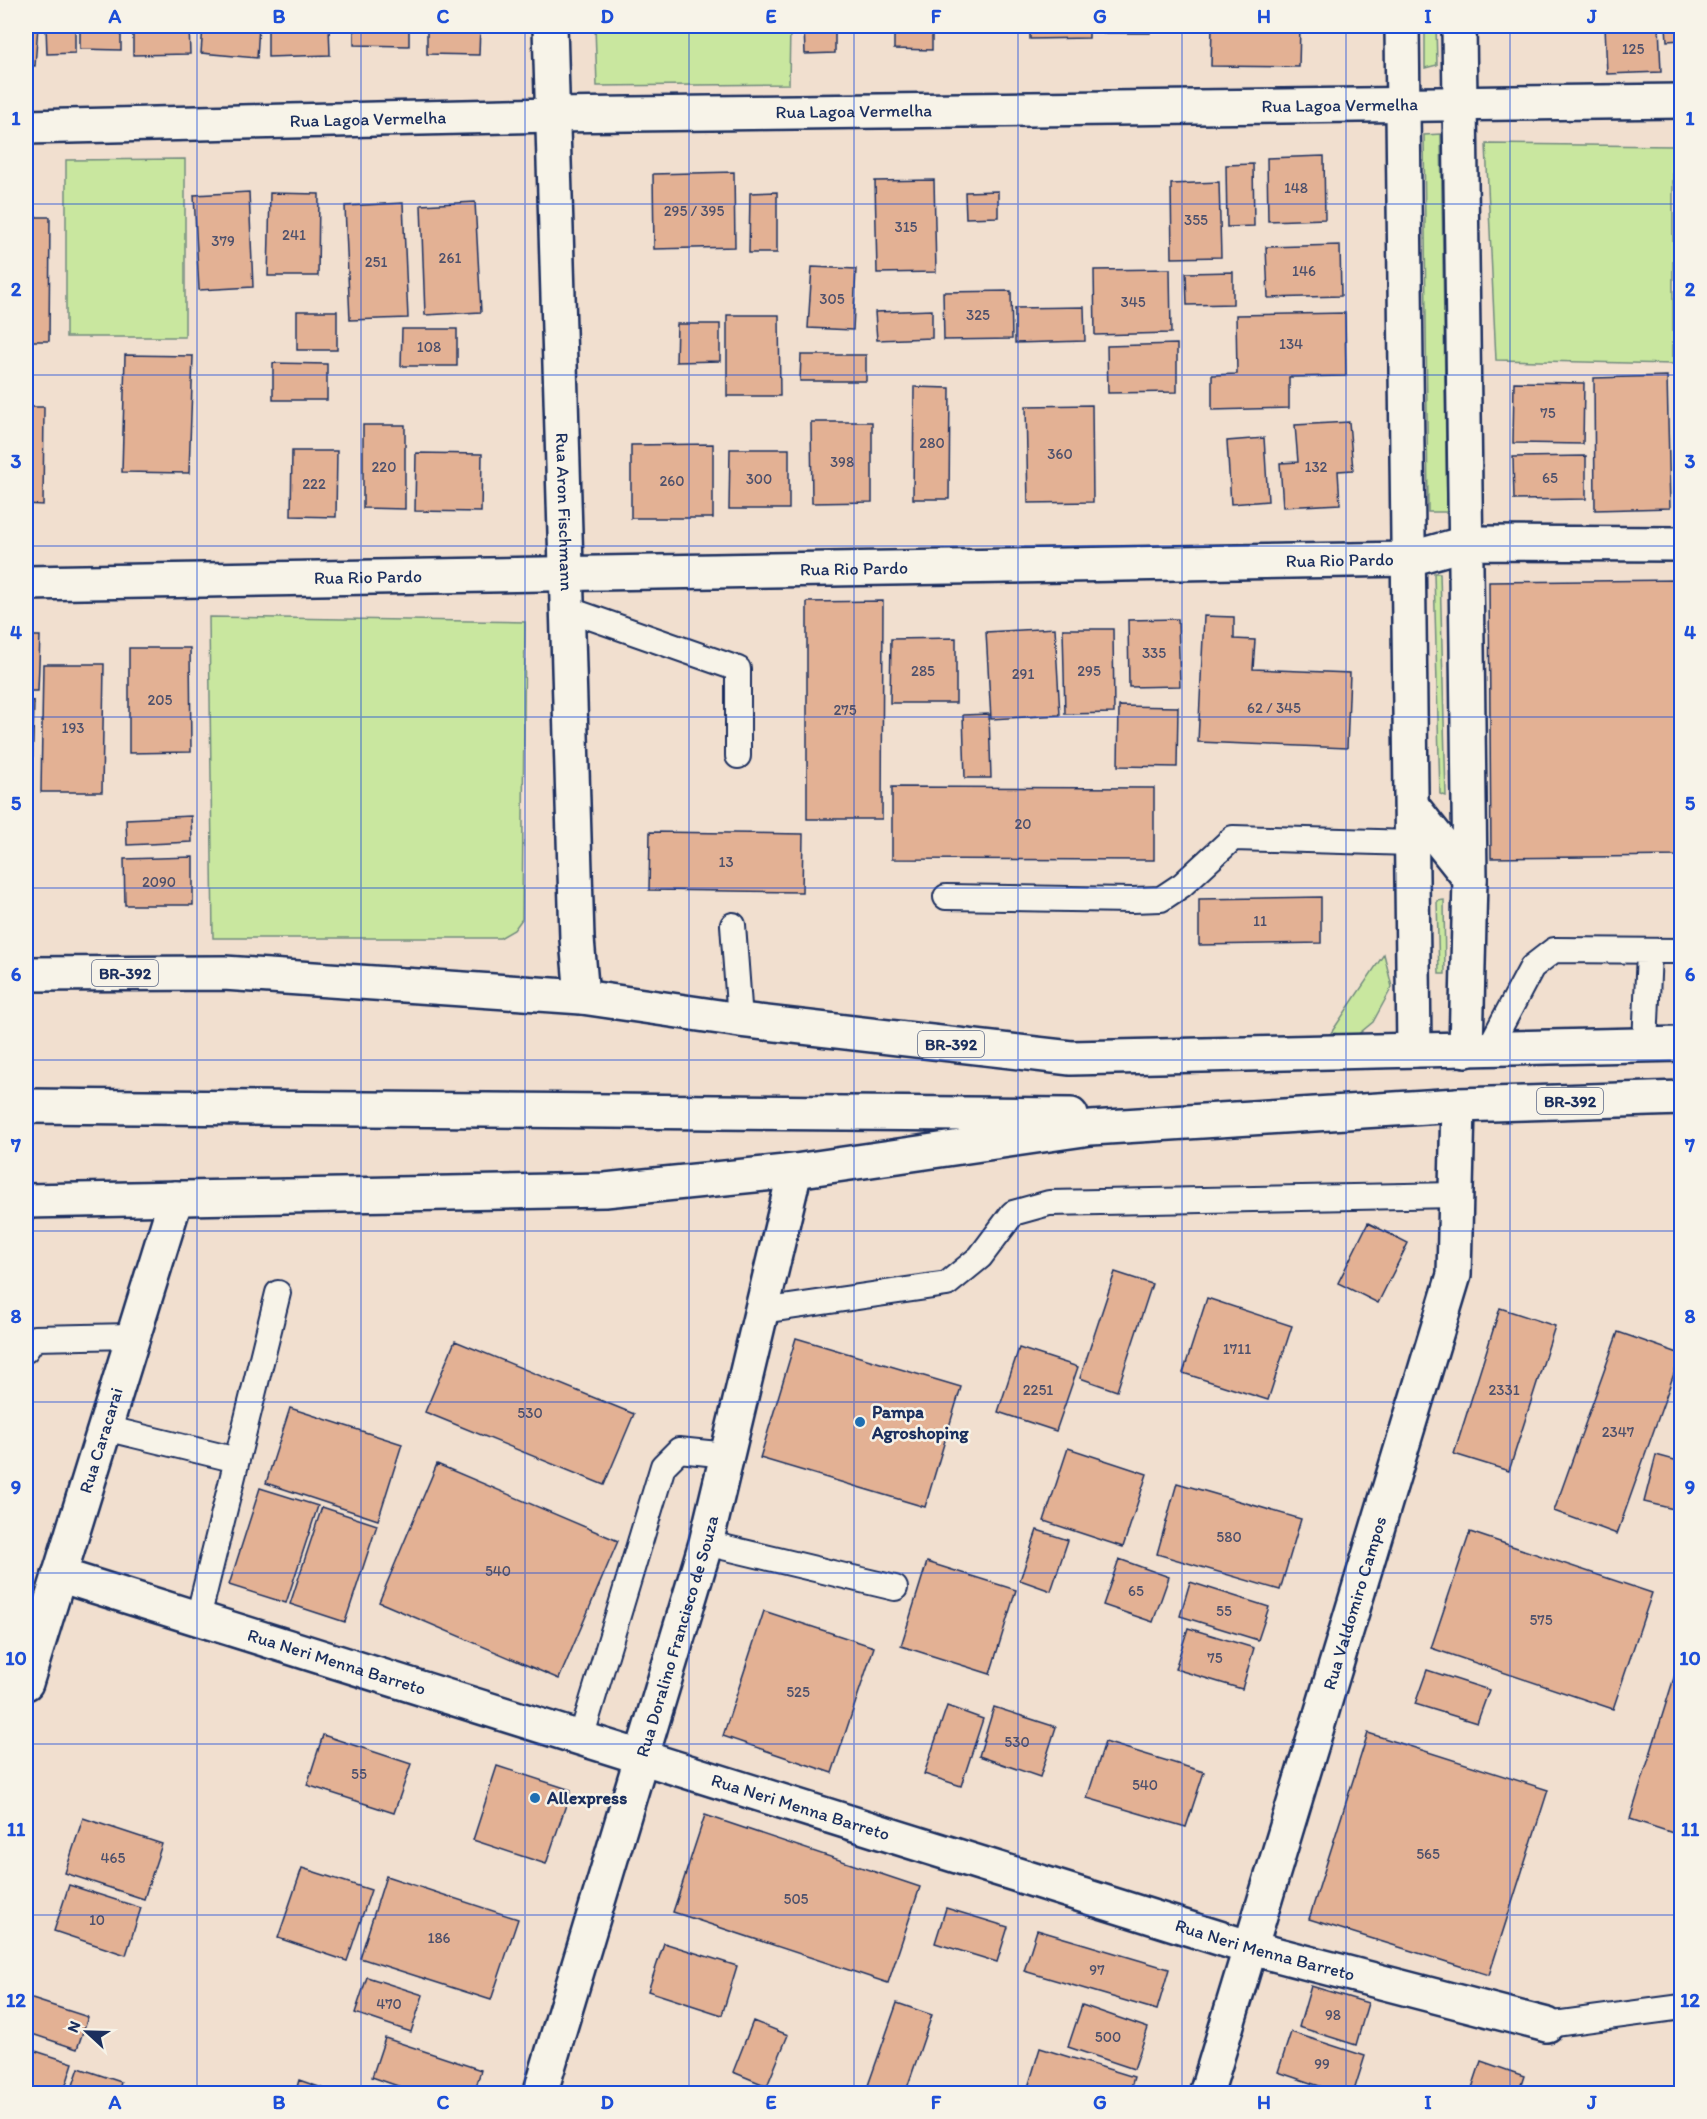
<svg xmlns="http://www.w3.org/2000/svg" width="1707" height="2119" viewBox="0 0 1707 2119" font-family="Itim,sans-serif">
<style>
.green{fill:#c9e79f;stroke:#728b7e;stroke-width:1.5}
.building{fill:#e3b194;stroke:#1b2f5e;stroke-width:1.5}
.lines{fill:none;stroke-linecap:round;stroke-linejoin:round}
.service-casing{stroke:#1b2f5e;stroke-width:28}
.minor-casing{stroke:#1b2f5e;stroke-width:38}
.trunk-casing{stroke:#1b2f5e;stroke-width:38}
.service{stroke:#f7f3e8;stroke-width:24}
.minor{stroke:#f7f3e8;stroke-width:33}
.trunk{stroke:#f7f3e8;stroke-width:33}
.grid{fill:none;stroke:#1d4ed8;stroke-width:1.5;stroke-opacity:0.55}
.poi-dot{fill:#1f6fb2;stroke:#f7f3e8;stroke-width:2}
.labels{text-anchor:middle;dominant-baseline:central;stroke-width:5;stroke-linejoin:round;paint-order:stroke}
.number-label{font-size:15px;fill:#4d506c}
.shield{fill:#f7f3e8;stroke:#5d6a87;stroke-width:1.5}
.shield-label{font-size:16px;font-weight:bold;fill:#1b2f5e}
.street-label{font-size:18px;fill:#1b2f5e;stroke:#f7f3e8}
.poi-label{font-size:18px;font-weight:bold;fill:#1b2f5e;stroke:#f7f3e8;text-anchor:start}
.neatline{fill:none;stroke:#1d4ed8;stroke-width:2}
.grid-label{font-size:20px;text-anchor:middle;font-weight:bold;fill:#1d4ed8}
</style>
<rect width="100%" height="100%" fill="#f1dfcf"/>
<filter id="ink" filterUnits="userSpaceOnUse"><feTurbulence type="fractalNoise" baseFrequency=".0167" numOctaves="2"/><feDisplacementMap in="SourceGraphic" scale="12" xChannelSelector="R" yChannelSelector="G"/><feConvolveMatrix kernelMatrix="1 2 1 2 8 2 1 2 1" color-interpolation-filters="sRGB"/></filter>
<g filter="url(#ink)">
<path class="green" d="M 595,26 L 790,26 L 789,84 L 597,86 Z
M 1425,26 L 1436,26 L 1437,65 L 1425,68 Z
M 1441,134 L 1447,512 L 1428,512 L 1424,135 Z
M 1486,144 L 1673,146 L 1673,364 L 1496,360 Z
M 185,159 L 185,337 L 66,337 L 66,160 Z
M 1434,573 L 1440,573 L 1446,796 L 1440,794 Z
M 209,617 L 525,622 L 522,919 L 514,930 L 500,938 L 213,938 Z
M 1444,900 L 1445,974 L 1439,974 L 1437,901 Z
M 1384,954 L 1392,987 L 1373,1022 L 1356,1036 L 1331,1033 Z"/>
<path class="building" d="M 26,26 L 38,26 L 35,66 L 26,65 Z
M 46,26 L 75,26 L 75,53 L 47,54 Z
M 80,26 L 121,26 L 121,50 L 80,49 Z
M 133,26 L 189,26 L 190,54 L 133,55 Z
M 203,26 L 259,26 L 257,58 L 201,53 Z
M 268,26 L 329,26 L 330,55 L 268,57 Z
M 354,26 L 409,26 L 409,46 L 354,45 Z
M 427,26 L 480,26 L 479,55 L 427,54 Z
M 804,26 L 835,26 L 835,53 L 805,54 Z
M 894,26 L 932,26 L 932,50 L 894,49 Z
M 1030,26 L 1089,26 L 1089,38 L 1030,39 Z
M 1099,26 L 1150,26 L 1150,33 L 1099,33 Z
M 1212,26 L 1300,26 L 1299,67 L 1211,66 Z
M 1605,26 L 1659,26 L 1661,72 L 1607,74 Z
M 1666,26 L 1682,26 L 1682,40 L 1667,41 Z
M 1324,156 L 1325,219 L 1268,221 L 1267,158 Z
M 1253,164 L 1254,226 L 1227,227 L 1226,165 Z
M 734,172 L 735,247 L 654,249 L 653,174 Z
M 934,180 L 936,272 L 877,273 L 875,181 Z
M 1219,182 L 1221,257 L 1172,258 L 1171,184 Z
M 998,191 L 998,217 L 966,218 L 965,192 Z
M 249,192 L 253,287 L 199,290 L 194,195 Z
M 777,192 L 777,253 L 749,253 L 750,193 Z
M 270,193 L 319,194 L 318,276 L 268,276 Z
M 475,202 L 481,312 L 425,315 L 421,205 Z
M 403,203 L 408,318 L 350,320 L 345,206 Z
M 26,217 L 50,217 L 49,341 L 26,341 Z
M 1340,245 L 1341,296 L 1268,298 L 1266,247 Z
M 812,267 L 856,269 L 853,330 L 808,328 Z
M 1170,269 L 1171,333 L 1095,335 L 1094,270 Z
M 1233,272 L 1233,304 L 1187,305 L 1186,273 Z
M 1011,291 L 1012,339 L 944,340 L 943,292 Z
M 1679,298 L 1682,299 L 1682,325 L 1678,325 Z
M 1084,307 L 1085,341 L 1015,343 L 1015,308 Z
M 932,310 L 932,338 L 877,340 L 875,312 Z
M 297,311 L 337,311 L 337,350 L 297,350 Z
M 1345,313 L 1346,376 L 1289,377 L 1289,408 L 1212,410 L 1212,375 L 1237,374 L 1236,315 Z
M 727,315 L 779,315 L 780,396 L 727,396 Z
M 677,324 L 720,324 L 720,361 L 676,362 Z
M 402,329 L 457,329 L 457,366 L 401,366 Z
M 1177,344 L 1177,392 L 1108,393 L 1107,346 Z
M 125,355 L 193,356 L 189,473 L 122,472 Z
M 801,355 L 866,355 L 866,381 L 800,381 Z
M 273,363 L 327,364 L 327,400 L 273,400 Z
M 1667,376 L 1670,508 L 1595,510 L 1594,378 Z
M 1514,382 L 1584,383 L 1583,444 L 1513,443 Z
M 914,387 L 950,388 L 949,499 L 913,499 Z
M 1092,405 L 1093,502 L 1028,503 L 1026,406 Z
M 26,407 L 44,407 L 43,505 L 26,504 Z
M 811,422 L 872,422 L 872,502 L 812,503 Z
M 1349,422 L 1353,470 L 1338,471 L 1340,504 L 1283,507 L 1280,463 L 1298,462 L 1295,425 Z
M 363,425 L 405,425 L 405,509 L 363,508 Z
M 1264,438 L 1268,501 L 1231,504 L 1227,441 Z
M 713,444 L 713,518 L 631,518 L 631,445 Z
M 730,449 L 789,449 L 789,509 L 729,509 Z
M 292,451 L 337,451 L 336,517 L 291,516 Z
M 416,453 L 482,454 L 481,512 L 415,511 Z
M 1586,456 L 1586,499 L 1514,500 L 1513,457 Z
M 1681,580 L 1682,856 L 1491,858 L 1489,582 Z
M 883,601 L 882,819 L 807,819 L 807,602 Z
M 1204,616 L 1234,617 L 1234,639 L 1255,640 L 1253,669 L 1350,673 L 1347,748 L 1198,742 Z
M 1178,619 L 1180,686 L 1129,687 L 1128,620 Z
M 1055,628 L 1060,715 L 991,719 L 986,632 Z
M 1063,629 L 1113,629 L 1114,713 L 1065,714 Z
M 26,636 L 40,636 L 38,691 L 26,691 Z
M 956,638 L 956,703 L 890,703 L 891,639 Z
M 129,648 L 190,648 L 191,752 L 129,753 Z
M 43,664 L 104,664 L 102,792 L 41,792 Z
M 26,700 L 34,701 L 30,854 L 26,854 Z
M 1119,706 L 1178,707 L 1177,767 L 1118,766 Z
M 989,714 L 991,778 L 965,778 L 963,715 Z
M 892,787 L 1154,788 L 1154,860 L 892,859 Z
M 191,816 L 192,842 L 127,845 L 126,819 Z
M 650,832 L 803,834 L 802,892 L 649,890 Z
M 193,857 L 193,905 L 125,905 L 124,859 Z
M 1321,897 L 1321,943 L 1199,945 L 1199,899 Z
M 1368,1223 L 1408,1243 L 1378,1303 L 1338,1283 Z
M 1115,1272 L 1152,1284 L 1117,1391 L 1080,1378 Z
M 1207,1298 L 1292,1326 L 1268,1400 L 1183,1373 Z
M 1500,1308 L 1555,1326 L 1509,1471 L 1454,1454 Z
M 1618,1332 L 1681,1354 L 1617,1534 L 1554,1511 Z
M 796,1338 L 961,1387 L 925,1507 L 760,1458 Z
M 455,1341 L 634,1414 L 604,1485 L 425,1412 Z
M 1019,1348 L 1078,1367 L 1056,1431 L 998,1412 Z
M 290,1408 L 402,1444 L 378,1520 L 266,1483 Z
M 1068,1448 L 1147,1474 L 1123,1547 L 1044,1521 Z
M 1656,1455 L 1682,1462 L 1682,1511 L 1644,1502 Z
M 437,1464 L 618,1541 L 559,1679 L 379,1602 Z
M 1177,1483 L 1301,1519 L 1280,1590 L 1157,1554 Z
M 260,1488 L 318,1506 L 286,1603 L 229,1585 Z
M 322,1507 L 377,1525 L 345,1622 L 290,1604 Z
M 1037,1530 L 1068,1540 L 1051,1591 L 1020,1580 Z
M 1470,1532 L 1652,1593 L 1613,1709 L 1431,1648 Z
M 1119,1559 L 1169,1577 L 1153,1622 L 1103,1605 Z
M 927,1562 L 1016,1590 L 990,1674 L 901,1646 Z
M 1190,1582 L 1269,1607 L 1258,1640 L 1180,1616 Z
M 764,1611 L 874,1647 L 832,1773 L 723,1736 Z
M 1188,1628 L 1254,1648 L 1242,1689 L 1175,1669 Z
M 1682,1652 L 1682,1836 L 1630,1819 Z
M 1427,1670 L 1489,1690 L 1477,1723 L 1415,1704 Z
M 947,1706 L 983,1719 L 961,1786 L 924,1774 Z
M 994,1707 L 1056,1727 L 1040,1777 L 979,1756 Z
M 1368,1733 L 1548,1790 L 1489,1975 L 1309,1919 Z
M 323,1735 L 411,1764 L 394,1813 L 307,1785 Z
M 1105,1742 L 1204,1772 L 1186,1827 L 1087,1798 Z
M 497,1766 L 571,1790 L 546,1864 L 473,1840 Z
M 705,1815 L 920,1887 L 888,1983 L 673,1912 Z
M 83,1818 L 162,1844 L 144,1899 L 65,1873 Z
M 302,1868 L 371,1890 L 347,1961 L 278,1938 Z
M 386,1876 L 518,1919 L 491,2000 L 360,1958 Z
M 69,1885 L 141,1908 L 126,1955 L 54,1931 Z
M 946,1908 L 1008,1927 L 997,1962 L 935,1943 Z
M 1037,1930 L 1169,1969 L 1157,2010 L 1024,1971 Z
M 664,1943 L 737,1966 L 722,2015 L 648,1991 Z
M 367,1977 L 423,1995 L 411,2032 L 355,2013 Z
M 1311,1986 L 1368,2003 L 1356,2045 L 1299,2027 Z
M 26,1997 L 88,2017 L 77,2049 L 26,2032 Z
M 897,2003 L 932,2015 L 905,2094 L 865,2094 Z
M 1082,2005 L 1148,2028 L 1134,2069 L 1068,2047 Z
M 753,2021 L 788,2035 L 767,2086 L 733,2072 Z
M 1291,2032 L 1365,2056 L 1353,2094 L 1343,2094 L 1278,2072 Z
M 385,2038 L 481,2070 L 474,2094 L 421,2094 L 372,2077 Z
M 26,2048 L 73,2063 L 63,2094 L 26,2094 Z
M 1040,2048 L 1134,2077 L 1129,2094 L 1026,2094 Z
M 1481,2061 L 1524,2076 L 1518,2094 L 1470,2094 Z
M 79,2068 L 121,2082 L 118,2094 L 70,2094 Z
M 299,2080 L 339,2094 L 295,2094 Z"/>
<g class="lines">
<g class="service-casing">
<path id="service" d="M 567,609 L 738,669 L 738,756
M 946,897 L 1132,900 L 1161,899 L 1182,885 L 1233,838 L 1412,843
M 733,925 L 740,1020
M 1645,1045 L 1649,952
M 1488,1050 L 1532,967 L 1554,950 L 1682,951
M 762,1311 L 947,1284 L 980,1257 L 1013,1213 L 1049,1203 L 1456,1195
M 26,1350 L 34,1338 L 133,1336
M 105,1428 L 237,1460
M 706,1543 L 895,1588
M 198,1618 L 278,1293
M 581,1738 L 663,1466 L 679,1450 L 727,1455
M 1547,2025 L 1682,2007"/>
</g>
<g class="minor-casing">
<g id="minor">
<path id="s1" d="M 550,26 L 577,939 L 582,997"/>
<path d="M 1402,26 L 1414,1050"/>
<path d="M 1459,26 L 1470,879 L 1466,1050"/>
<path id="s2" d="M 26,127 L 551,115 L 1682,101"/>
<path id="s3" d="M 26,583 L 1409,559 L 1466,543 L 1682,544"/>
<path d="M 1412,806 L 1470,879"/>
<path id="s4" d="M 59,1575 L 1251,1948 L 1547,2025"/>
<path id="s5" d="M 26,1683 L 176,1198"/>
<path id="s6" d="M 540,2094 L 706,1543 L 795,1171"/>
<path id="s7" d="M 1206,2094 L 1454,1275 L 1458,1105"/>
</g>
</g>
<g class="trunk-casing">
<path id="trunk" d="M 26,974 L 224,973 L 582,997 L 740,1020 L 1071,1058 L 1682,1044
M 26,1106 L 1071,1115
M 26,1201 L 605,1190 L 795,1171 L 1091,1128 L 1458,1105 L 1682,1098"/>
</g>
<use href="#service" class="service"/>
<use href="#minor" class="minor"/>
<use href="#trunk" class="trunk"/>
</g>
</g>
<path class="grid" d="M 197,26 L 197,2094M 361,26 L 361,2094M 525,26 L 525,2094M 689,26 L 689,2094M 854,26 L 854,2094M 1018,26 L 1018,2094M 1182,26 L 1182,2094M 1346,26 L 1346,2094M 1510,26 L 1510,2094M 26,204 L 1682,204M 26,375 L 1682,375M 26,546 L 1682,546M 26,717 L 1682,717M 26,888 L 1682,888M 26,1060 L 1682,1060M 26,1231 L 1682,1231M 26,1402 L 1682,1402M 26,1573 L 1682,1573M 26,1744 L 1682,1744M 26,1915 L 1682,1915"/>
<g class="poi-dot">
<circle cx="860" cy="1422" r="6"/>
<circle cx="535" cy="1798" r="6"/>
</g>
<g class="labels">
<g class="number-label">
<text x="1633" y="49">125</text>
<text x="1296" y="188">148</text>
<text x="694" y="211">295 / 395</text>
<text x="1196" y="220">355</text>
<text x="906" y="227">315</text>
<text x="294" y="235">241</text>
<text x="223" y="241">379</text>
<text x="450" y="258">261</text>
<text x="376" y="262">251</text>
<text x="1304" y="271">146</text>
<text x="832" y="299">305</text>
<text x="1133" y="302">345</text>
<text x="978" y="315">325</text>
<text x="1291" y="344">134</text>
<text x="429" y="347">108</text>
<text x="1548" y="413">75</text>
<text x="932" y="443">280</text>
<text x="1060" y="454">360</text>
<text x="842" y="462">398</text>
<text x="384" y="467">220</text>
<text x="1316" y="467">132</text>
<text x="1550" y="478">65</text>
<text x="759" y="479">300</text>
<text x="672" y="481">260</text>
<text x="314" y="484">222</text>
<text x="1154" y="653">335</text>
<text x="923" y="671">285</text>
<text x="1089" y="671">295</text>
<text x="1023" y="674">291</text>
<text x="160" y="700">205</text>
<text x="1274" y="708">62 / 345</text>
<text x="845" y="710">275</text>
<text x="73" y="728">193</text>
<text x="1023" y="824">20</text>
<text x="726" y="862">13</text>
<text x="159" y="882">2090</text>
<text x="1260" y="921">11</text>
<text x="1237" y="1349">1711</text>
<text x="1038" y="1390">2251</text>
<text x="1504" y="1390">2331</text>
<text x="530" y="1413">530</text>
<text x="1618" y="1432">2347</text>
<text x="1229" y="1537">580</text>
<text x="498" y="1571">540</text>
<text x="1136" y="1591">65</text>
<text x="1224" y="1611">55</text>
<text x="1541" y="1620">575</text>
<text x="1215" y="1658">75</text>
<text x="798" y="1692">525</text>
<text x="1017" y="1742">530</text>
<text x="359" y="1774">55</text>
<text x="1145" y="1785">540</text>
<text x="1428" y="1854">565</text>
<text x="113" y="1858">465</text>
<text x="796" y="1899">505</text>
<text x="97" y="1920">10</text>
<text x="439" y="1938">186</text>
<text x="1097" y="1970">97</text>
<text x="389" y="2004">470</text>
<text x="1333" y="2015">98</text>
<text x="1108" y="2037">500</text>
<text x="1322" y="2064">99</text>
</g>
<g class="shield">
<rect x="92" y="960" width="66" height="26" rx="4.5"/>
<rect x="918" y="1031" width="66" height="26" rx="4.5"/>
<rect x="1537" y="1088" width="66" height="26" rx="4.5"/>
</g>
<g class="shield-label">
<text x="125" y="973">BR-392</text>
<text x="951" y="1044">BR-392</text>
<text x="1570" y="1101">BR-392</text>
</g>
<g class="street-label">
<text stroke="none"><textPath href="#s2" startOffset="1314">Rua Lagoa Vermelha</textPath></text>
<text stroke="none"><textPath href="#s2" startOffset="828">Rua Lagoa Vermelha</textPath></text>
<text stroke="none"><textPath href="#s2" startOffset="342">Rua Lagoa Vermelha</textPath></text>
<text stroke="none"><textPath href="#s1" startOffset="486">Rua Aron Fischmann</textPath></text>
<text stroke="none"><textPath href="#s3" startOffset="1314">Rua Rio Pardo</textPath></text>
<text stroke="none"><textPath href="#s3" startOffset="828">Rua Rio Pardo</textPath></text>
<text stroke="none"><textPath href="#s3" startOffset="342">Rua Rio Pardo</textPath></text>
<text stroke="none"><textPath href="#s5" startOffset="254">Rua Caracarai</textPath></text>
<text stroke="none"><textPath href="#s7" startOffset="513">Rua Valdomiro Campos</textPath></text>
<text stroke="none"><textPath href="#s6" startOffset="478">Rua Doralino Francisco de Souza</textPath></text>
<text stroke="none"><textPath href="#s4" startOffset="291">Rua Neri Menna Barreto</textPath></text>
<text stroke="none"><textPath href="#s4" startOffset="777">Rua Neri Menna Barreto</textPath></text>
<text stroke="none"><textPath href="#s4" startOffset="1263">Rua Neri Menna Barreto</textPath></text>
</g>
<g class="poi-label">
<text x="872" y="1412">Pampa<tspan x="872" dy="21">Agroshoping</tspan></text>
<text x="547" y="1798">Allexpress</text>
</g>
</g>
<rect width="1707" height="2119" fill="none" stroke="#f7f3e8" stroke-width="66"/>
<g transform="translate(87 2032) rotate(292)" stroke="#f7f3e8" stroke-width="4.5" paint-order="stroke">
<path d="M0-4.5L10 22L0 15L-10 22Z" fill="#1b2f5e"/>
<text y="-9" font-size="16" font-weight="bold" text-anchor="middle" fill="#1b2f5e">N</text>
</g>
<rect x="33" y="33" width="1641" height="2053" class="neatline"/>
<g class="grid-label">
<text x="115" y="23">A</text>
<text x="279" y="23">B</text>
<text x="443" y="23">C</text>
<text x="607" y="23">D</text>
<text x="771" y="23">E</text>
<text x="936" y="23">F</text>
<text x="1100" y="23">G</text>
<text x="1264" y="23">H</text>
<text x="1428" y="23">I</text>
<text x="1592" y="23">J</text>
<text x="16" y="125">1</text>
<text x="1690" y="125">1</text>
<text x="16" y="296">2</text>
<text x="1690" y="296">2</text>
<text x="16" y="468">3</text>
<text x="1690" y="468">3</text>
<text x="16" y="639">4</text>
<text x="1690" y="639">4</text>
<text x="16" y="810">5</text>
<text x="1690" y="810">5</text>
<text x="16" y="981">6</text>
<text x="1690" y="981">6</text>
<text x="16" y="1152">7</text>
<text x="1690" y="1152">7</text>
<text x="16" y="1323">8</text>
<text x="1690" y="1323">8</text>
<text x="16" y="1494">9</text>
<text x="1690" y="1494">9</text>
<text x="16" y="1665">10</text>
<text x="1690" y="1665">10</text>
<text x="16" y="1836">11</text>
<text x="1690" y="1836">11</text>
<text x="16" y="2007">12</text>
<text x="1690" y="2007">12</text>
<text x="115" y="2109">A</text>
<text x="279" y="2109">B</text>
<text x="443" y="2109">C</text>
<text x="607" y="2109">D</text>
<text x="771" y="2109">E</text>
<text x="936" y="2109">F</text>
<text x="1100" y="2109">G</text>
<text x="1264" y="2109">H</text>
<text x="1428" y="2109">I</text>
<text x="1592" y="2109">J</text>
</g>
</svg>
